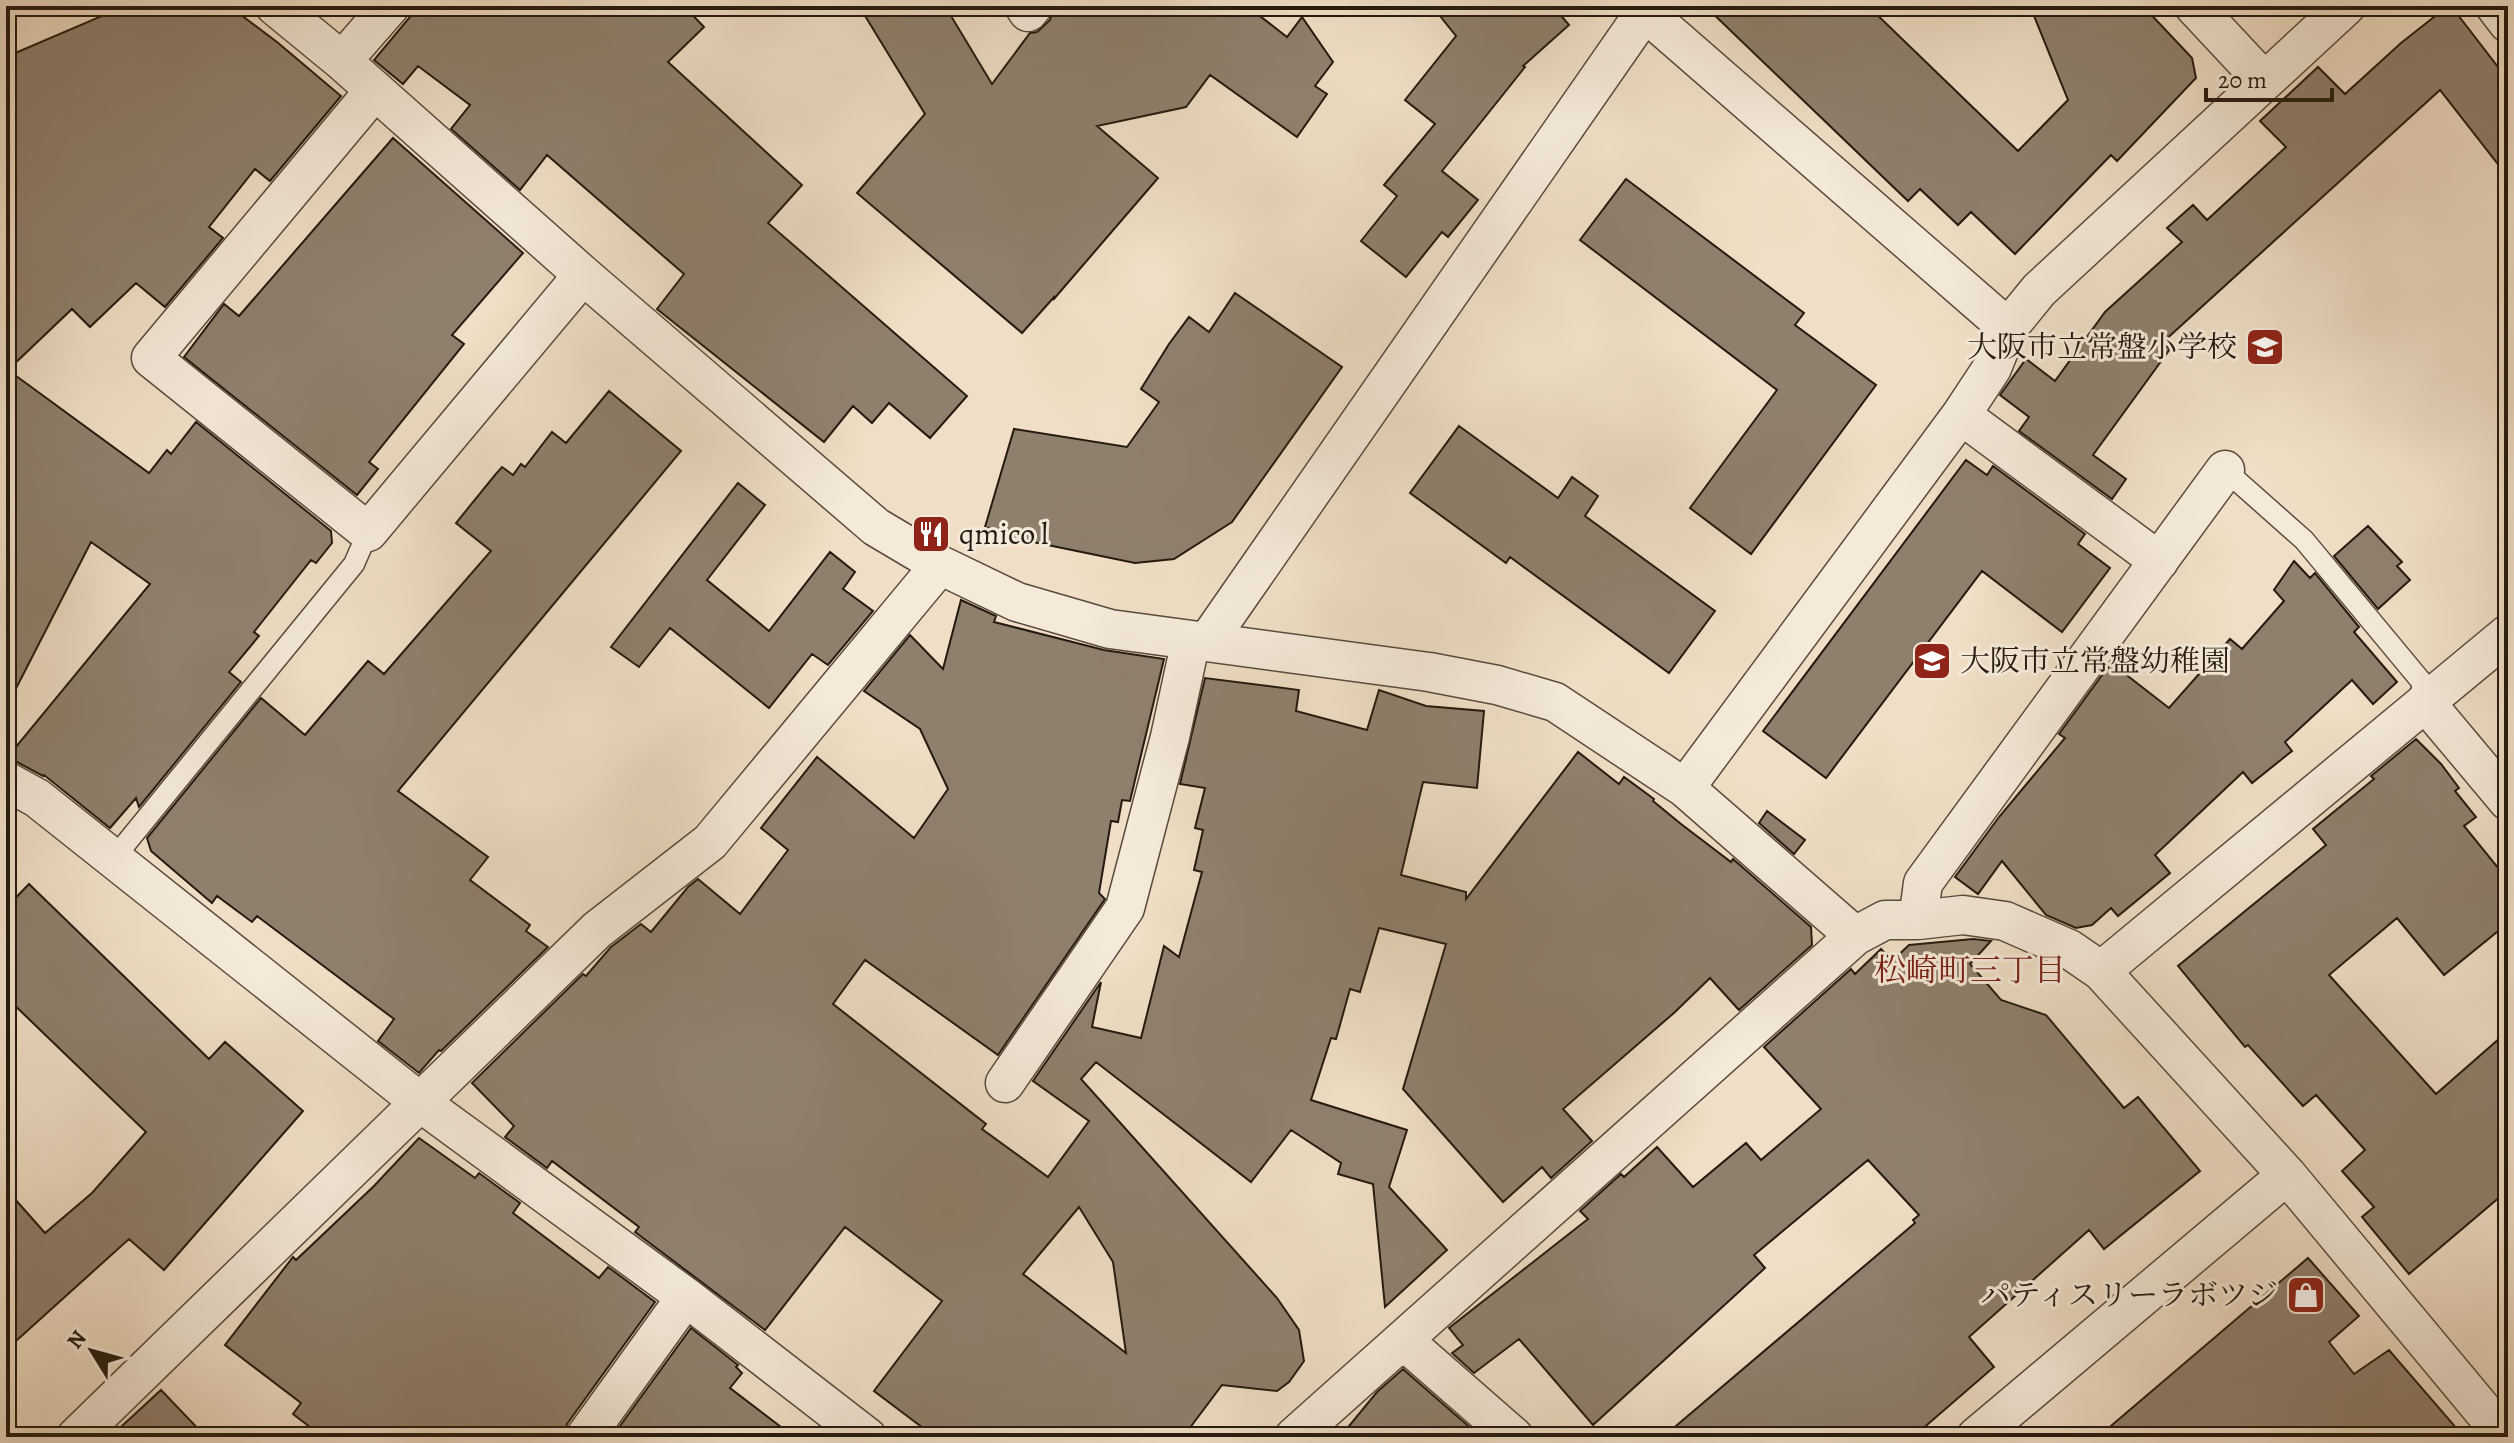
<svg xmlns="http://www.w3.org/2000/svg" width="2514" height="1443" viewBox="0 0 2514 1443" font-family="Alegreya,'Noto Serif JP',serif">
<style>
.building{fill:#8f806e;stroke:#251a0f;stroke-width:2;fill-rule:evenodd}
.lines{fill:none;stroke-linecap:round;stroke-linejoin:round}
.lane-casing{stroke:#584b3d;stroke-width:23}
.street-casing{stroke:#584b3d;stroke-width:41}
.lane{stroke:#f5eada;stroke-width:20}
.street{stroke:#f5eada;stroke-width:38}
.labels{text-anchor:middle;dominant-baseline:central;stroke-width:6;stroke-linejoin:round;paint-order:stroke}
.poi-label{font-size:30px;fill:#251a0f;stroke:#f5eada;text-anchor:end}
.neighbourhood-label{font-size:32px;fill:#7a1f14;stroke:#f5eada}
</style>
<rect width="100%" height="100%" fill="#f0dfc6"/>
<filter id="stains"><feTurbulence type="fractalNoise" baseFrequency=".0025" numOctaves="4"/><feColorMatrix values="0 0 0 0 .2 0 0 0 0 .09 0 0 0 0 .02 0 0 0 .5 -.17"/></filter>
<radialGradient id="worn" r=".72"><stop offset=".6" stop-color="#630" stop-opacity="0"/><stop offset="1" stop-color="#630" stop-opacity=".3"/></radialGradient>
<path class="building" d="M 110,6 L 229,6 L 277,42 L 341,96 L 270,181 L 255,169 L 209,227 L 223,238 L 165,307 L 136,283 L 90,327 L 72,309 L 8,370 L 149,473 L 167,450 L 171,454 L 196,422 L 331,531 L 332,543 L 316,563 L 311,560 L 254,632 L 259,636 L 229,672 L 241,682 L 139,807 L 136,798 L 110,828 L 44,775 L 43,776 L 17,762 L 6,759 L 150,584 L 91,542 L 6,708 L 6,57 L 102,16 Z
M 419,6 L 684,6 L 704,27 L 668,62 L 802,185 L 768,223 L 967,396 L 930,438 L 889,403 L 872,423 L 853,406 L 824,442 L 657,309 L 684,274 L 547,155 L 520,190 L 451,129 L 470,105 L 418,66 L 403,84 L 374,60 Z
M 859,6 L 945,6 L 992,84 L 1030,33 L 1037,32 L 1050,20 L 1054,6 L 1247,6 L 1287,37 L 1302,17 L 1333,62 L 1315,86 L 1327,94 L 1297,137 L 1210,75 L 1186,107 L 1097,126 L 1158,178 L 1053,300 L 1055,296 L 1022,333 L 857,193 L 925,114 Z
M 1432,6 L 1553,6 L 1569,25 L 1523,66 L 1525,67 L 1442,171 L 1478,200 L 1448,237 L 1442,232 L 1406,277 L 1361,241 L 1397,196 L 1384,185 L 1435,124 L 1405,100 L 1456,36 Z
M 1705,6 L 1868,6 L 2018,151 L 2068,100 L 2030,6 L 2143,6 L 2192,58 L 2196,78 L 2117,161 L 2111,155 L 2015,254 L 1971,212 L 1958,225 L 1920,189 L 1908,201 Z
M 2448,6 L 2451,6 L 2508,80 L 2508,177 L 2440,90 L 2162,343 L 2170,349 L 2093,455 L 2126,479 L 2112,499 L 2019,431 L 2029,417 L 2000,395 L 2026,359 L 2055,381 L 2105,312 L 2182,242 L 2167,228 L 2193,205 L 2207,220 L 2286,147 L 2260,121 L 2318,67 L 2345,94 L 2401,43 Z
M 393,138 L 523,253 L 452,335 L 464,344 L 369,462 L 378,469 L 357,495 L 184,357 L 224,304 L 239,316 Z
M 1626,179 L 1804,313 L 1795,325 L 1876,385 L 1751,554 L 1690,508 L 1777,390 L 1580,240 Z
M 1235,293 L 1342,367 L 1232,522 L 1174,559 L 1135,563 L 1033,542 L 985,527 L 1014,429 L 1127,447 L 1159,402 L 1141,389 L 1169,344 L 1189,317 L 1209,332 Z
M 609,391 L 681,451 L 398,791 L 488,857 L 470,880 L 530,925 L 526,931 L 548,947 L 441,1051 L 439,1050 L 419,1073 L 378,1041 L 394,1019 L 257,916 L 252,922 L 217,896 L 212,903 L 151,851 L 147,838 L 261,698 L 305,735 L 368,661 L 384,674 L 491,551 L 456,523 L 495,475 L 502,467 L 513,475 L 521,464 L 525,467 L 552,432 L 566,443 Z
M 1459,426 L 1558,498 L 1572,477 L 1598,496 L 1585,516 L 1715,611 L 1669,673 L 1510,557 L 1506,563 L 1410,493 Z
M 1966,460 L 1987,475 L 1993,466 L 2085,534 L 2078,544 L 2110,568 L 2062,632 L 1982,571 L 1826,778 L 1763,731 Z
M 738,483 L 765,505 L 707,580 L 769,631 L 830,552 L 855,572 L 843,589 L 873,611 L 828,665 L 812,654 L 769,708 L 670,628 L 639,667 L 611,647 Z
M 2368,526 L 2402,562 L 2397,566 L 2410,580 L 2378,609 L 2334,556 Z
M 2294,561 L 2310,578 L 2315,573 L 2359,627 L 2354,632 L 2397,682 L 2373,704 L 2352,680 L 2285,742 L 2292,751 L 2252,783 L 2243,772 L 2155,855 L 2170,873 L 2118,916 L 2111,908 L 2092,925 L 2076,928 L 2046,915 L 2002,861 L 1978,894 L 1955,877 L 1999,817 L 2065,738 L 2059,734 L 2111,663 L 2169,708 L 2230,639 L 2242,649 L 2284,601 L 2274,590 Z
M 961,600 L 996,616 L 994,622 L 1104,650 L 1164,659 L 1130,801 L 1122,800 L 1118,822 L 1111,821 L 1099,893 L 1105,899 L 998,1055 L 865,960 L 833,1004 L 986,1124 L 982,1129 L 1048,1177 L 1089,1121 L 1033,1081 L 1101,982 L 1092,1027 L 1141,1038 L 1164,946 L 1179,957 L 1202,872 L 1194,870 L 1203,830 L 1195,828 L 1205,788 L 1180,784 L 1205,678 L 1299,690 L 1296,711 L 1367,730 L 1379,690 L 1426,706 L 1484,711 L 1477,788 L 1423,782 L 1401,875 L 1466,892 L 1466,899 L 1578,752 L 1619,784 L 1624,777 L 1654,799 L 1653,801 L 1681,824 L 1731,862 L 1733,859 L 1811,927 L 1812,945 L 1739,1010 L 1710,978 L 1675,1012 L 1563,1109 L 1592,1141 L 1551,1178 L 1542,1167 L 1503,1202 L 1403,1089 L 1446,944 L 1379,928 L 1360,992 L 1350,989 L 1336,1039 L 1331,1038 L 1311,1100 L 1407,1130 L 1389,1187 L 1447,1250 L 1385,1307 L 1373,1184 L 1338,1174 L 1341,1163 L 1291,1130 L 1251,1182 L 1096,1062 L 1081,1079 L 1277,1298 L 1299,1330 L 1304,1361 L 1289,1382 L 1277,1391 L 1222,1385 L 1183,1437 L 935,1437 L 874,1391 L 942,1301 L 845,1227 L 765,1330 L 635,1232 L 639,1227 L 552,1161 L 547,1168 L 505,1137 L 514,1126 L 472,1083 L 583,974 L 586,976 L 611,947 L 641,924 L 651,932 L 688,887 L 698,879 L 740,914 L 788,850 L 761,828 L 817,757 L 914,838 L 948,789 L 920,729 L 864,691 L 910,635 L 943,669 ZM 1079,1207 L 1113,1262 L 1126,1353 L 1023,1274 Z
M 2416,739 L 2441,764 L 2459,788 L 2455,791 L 2476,817 L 2464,826 L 2508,880 L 2508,923 L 2444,975 L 2397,918 L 2329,975 L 2436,1094 L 2508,1031 L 2508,1190 L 2409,1274 L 2362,1217 L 2374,1207 L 2342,1171 L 2365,1150 L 2316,1095 L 2303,1106 L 2248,1045 L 2245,1047 L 2178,966 L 2326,845 L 2313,829 L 2374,779 L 2371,776 Z
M 1767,811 L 1805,840 L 1794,854 L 1759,823 Z
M 29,884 L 209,1059 L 225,1042 L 303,1111 L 164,1270 L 129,1239 L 6,1350 L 6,1189 L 45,1233 L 92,1193 L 146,1132 L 6,997 L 6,908 Z
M 1973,939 L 1991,941 L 1970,964 L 2001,1000 L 2046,1015 L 2124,1108 L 2138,1097 L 2200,1171 L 2104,1249 L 2089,1230 L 1969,1337 L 1994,1367 L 1913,1437 L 1663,1437 L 1915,1223 L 1913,1220 L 1919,1215 L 1868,1160 L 1754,1255 L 1765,1268 L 1593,1425 L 1519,1339 L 1474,1373 L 1452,1353 L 1463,1345 L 1449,1328 L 1588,1219 L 1580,1211 L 1621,1174 L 1624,1177 L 1657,1147 L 1693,1187 L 1746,1143 L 1761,1160 L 1821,1109 L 1764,1047 L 1851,969 L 1855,974 L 1881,949 L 1892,961 L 1909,945 Z
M 419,1138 L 475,1178 L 479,1173 L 520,1203 L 513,1213 L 599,1278 L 608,1267 L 655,1302 L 567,1424 L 563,1437 L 323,1437 L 293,1414 L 301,1403 L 225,1345 L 293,1257 L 296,1260 L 374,1186 Z
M 2308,1258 L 2359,1316 L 2329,1342 L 2354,1374 L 2389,1350 L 2464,1437 L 2098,1437 Z
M 691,1328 L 738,1365 L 736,1367 L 742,1373 L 730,1388 L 794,1437 L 612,1437 Z
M 1403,1369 L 1412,1377 L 1481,1437 L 1340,1437 L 1377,1392 Z
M 161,1390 L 206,1437 L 110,1437 Z"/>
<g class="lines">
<g class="lane-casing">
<path id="lane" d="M 2225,470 L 2304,540 L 2421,681 L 2425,702
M 114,858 L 354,564 L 368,532"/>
</g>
<g class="street-casing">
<path id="street" d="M 275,6 L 342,61 L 583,275 L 876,527 L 940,565 L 1017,602 L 1110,629 L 1429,672 L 1497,685 L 1555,702 L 1685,788 L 1855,936
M 1024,6 L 1028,12 L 1033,6
M 1638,6 L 2008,328
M 2194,6 L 2264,81
M 2495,6 L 2508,23
M 342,61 L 390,6
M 375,90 L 151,358 L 368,532 L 583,275
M 1961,415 L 2159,561
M 1207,642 L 1649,6
M 2425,702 L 2508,801
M 6,781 L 37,798 L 421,1103 L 686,1297 L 867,1437
M 1685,788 L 1961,415 L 1992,368 L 2008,328 L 2039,290 L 2346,6
M 1918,920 L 1923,883 L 2225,470
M 2101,971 L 2508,634
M 1005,1083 L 1125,908 L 1170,737 L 1191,640
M 1403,1340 L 1514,1437
M 76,1437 L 597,930 L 710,842 L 940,565
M 585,1437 L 686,1297
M 1294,1437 L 1855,936 L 1885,920 L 1918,920 L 1963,915 L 2005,921 L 2069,949 L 2101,971 L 2287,1175 L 2505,1437
M 1976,1437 L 2287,1175"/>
</g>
<use href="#lane" class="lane"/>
<use href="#street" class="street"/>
</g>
<defs>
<g id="school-square" transform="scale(2)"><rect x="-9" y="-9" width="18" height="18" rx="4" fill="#8f2418" stroke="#f5eada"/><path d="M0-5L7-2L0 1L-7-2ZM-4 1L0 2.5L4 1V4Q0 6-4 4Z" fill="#fff"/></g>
<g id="restaurant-square" transform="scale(2)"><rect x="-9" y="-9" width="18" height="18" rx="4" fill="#8f2418" stroke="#f5eada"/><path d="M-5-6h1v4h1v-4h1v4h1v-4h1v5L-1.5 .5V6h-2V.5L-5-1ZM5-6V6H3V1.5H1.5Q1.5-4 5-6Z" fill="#fff"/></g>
<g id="shop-square" transform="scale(2)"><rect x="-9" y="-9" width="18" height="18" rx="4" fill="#8f2418" stroke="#f5eada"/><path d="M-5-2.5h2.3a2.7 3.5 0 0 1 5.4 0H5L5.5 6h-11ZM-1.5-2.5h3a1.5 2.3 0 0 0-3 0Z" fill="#fff"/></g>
</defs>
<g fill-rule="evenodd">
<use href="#school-square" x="2265" y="347"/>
<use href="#restaurant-square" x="931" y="534"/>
<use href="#school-square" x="1932" y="661"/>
<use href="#shop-square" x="2306" y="1295"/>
</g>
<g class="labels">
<g class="poi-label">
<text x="2237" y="347">大阪市立常盤小学校</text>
<text x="959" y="534" text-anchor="start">qmico l</text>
<text x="1960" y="661" text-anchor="start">大阪市立常盤幼稚園</text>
<text x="2278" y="1295">パティスリーラボツジ</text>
</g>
<g class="neighbourhood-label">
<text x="1970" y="970">松崎町三丁目</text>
</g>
</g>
<rect width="2514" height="1443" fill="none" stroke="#f0dfc6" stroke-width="32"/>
<rect x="8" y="8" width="2498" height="1427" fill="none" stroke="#251a0f" stroke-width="4"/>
<rect x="16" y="16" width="2482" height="1411" fill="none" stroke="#251a0f" stroke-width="2"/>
<g transform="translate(92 1351) rotate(307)" stroke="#f5eada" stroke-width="6" paint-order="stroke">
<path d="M0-6L14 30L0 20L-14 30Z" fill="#251a0f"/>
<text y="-12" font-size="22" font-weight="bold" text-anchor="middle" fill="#251a0f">N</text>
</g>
<path d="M2206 88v12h126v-12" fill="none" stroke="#251a0f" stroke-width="4"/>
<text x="2218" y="88" font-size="24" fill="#251a0f" stroke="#f5eada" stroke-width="6" paint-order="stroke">20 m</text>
<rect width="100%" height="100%" filter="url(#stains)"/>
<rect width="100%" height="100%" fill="url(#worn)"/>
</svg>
